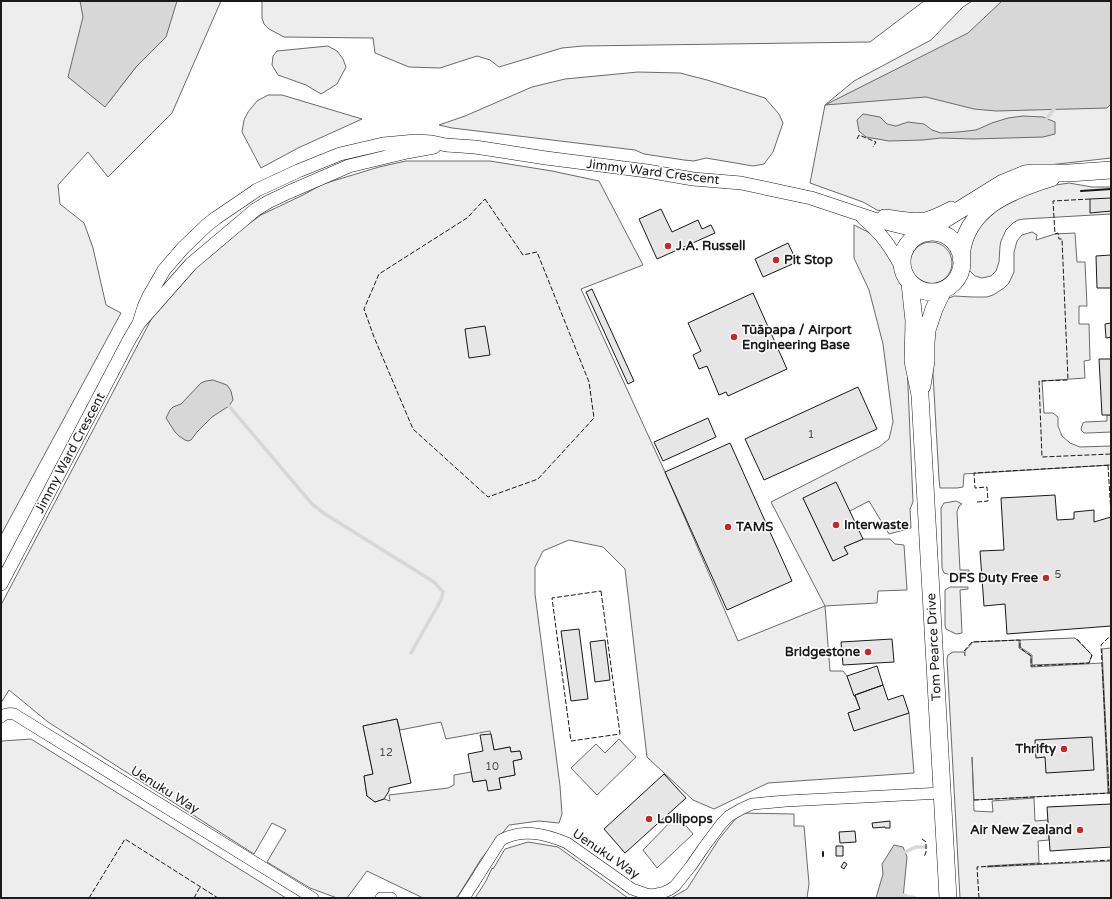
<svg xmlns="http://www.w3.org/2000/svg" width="1112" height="899" viewBox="0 0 1112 899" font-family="'Varela Round',sans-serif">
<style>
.built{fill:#ededed;stroke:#6a6a6a;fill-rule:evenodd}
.water{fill:#d7d7d7;stroke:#6a6a6a}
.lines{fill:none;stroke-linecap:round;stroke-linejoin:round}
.stream{stroke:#d7d7d7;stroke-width:3.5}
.building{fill:#e6e6e6;stroke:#1a1a1a}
.minor-casing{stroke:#1a1a1a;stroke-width:12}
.tertiary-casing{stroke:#1a1a1a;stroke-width:14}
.primary-casing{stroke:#1a1a1a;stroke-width:18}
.minor{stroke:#fff;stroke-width:11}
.tertiary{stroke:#fff;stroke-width:13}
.primary{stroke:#fff;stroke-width:17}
.fence{stroke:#1a1a1a;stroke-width:1;stroke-dasharray:5 2;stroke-linecap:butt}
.wall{stroke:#1a1a1a;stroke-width:2}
.poi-dot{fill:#c62828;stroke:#fff;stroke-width:1.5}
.labels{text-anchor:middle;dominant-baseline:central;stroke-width:3;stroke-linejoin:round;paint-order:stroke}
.number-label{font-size:11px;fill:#4d4d4d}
.street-label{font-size:13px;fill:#1a1a1a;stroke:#fff}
.poi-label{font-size:13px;font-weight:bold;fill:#1a1a1a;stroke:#fff;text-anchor:start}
</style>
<rect width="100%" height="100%" fill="#fff"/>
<path class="built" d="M 1,1 L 221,1 L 172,113 L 108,177 L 88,152 L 58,185 L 60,204 L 84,223 L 93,248 L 106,305 L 121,313 L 1,535 ZM 163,40 L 136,67 L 108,103 L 131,64 Z
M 262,1 L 924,1 L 870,42 L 583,46 L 562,48 L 499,67 L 490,60 L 477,56 L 440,68 L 409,67 L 375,53 L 373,38 L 284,37 L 269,29 L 264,24 L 262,18 Z
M 972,1 L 1111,1 L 1111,158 L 1040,166 L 954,205 L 918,215 L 898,215 L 877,210 L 863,202 L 810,183 L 825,105 L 854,81 L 931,40 L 963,7 Z
M 328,46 L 337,51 L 343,59 L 346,67 L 337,84 L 321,94 L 306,85 L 278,75 L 272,65 L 273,56 L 277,51 Z
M 638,72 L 680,73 L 707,80 L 765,98 L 779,114 L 783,123 L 773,152 L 764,164 L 753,166 L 706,158 L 694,161 L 684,160 L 644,154 L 635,150 L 452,128 L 439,125 L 465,116 L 532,87 L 565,79 Z
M 268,95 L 282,95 L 362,119 L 298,148 L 261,168 L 242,132 L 244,120 L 248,112 L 257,101 Z
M 406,161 L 490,161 L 552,171 L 599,181 L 643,265 L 581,289 L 665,472 L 738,641 L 825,606 L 771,502 L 879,447 L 889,439 L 893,422 L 883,344 L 869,290 L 854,258 L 854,225 L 870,233 L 878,240 L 894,263 L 905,290 L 907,363 L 913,502 L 910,509 L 911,528 L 889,534 L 869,501 L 850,511 L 803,498 L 833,561 L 847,554 L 844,547 L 863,539 L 890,539 L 895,544 L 904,545 L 907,590 L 878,591 L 877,603 L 825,606 L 830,671 L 843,671 L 847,676 L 860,709 L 848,713 L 854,730 L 909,713 L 914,773 L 768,783 L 714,809 L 693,800 L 647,757 L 625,569 L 603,547 L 569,540 L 543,551 L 535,567 L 535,594 L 560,786 L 562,814 L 559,823 L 539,821 L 509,825 L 481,859 L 458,896 L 455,898 L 423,898 L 367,871 L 347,898 L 337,898 L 310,888 L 267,862 L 286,830 L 272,823 L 254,854 L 48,722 L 9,690 L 1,703 L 1,605 L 154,314 L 208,254 L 261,215 L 303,195 L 323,184 L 379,167 ZM 397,719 L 400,730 L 441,722 L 446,739 L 490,731 L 494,750 L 510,747 L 511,752 L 520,751 L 522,759 L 513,761 L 515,775 L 499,778 L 501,788 L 486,780 L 473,782 L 471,772 L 454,775 L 454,785 L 448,788 L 389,795 L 390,801 L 384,799 L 375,802 L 367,796 L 364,776 L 373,774 L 363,726 Z
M 1069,183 L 1092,187 L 1111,187 L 1111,214 L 1024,219 L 1018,220 L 1013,223 L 1006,230 L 1001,241 L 1000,246 L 999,262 L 996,271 L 991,276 L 982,278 L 975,276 L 969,270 L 966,265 L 965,257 L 971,234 L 1007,201 L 1049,186 Z
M 1032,232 L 1034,233 L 1037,235 L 1036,240 L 1055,234 L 1075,233 L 1077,262 L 1085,262 L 1087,306 L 1079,306 L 1079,324 L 1089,324 L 1090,360 L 1084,361 L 1085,378 L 1042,381 L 1044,413 L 1053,413 L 1058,417 L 1058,426 L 1062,436 L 1070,443 L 1080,447 L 1111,446 L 1111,465 L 964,474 L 963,487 L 957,488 L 940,488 L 939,479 L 931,339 L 947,299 L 954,296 L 973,297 L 987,297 L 993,295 L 1004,288 L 1009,283 L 1014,272 L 1014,252 L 1017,241 L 1022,235 Z
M910 263a21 21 0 1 1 42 0a21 21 0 1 1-42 0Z
M 1107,415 L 1111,415 L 1111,432 L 1088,433 L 1084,433 L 1082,431 L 1081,429 L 1083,423 L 1085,422 L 1107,421 Z
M 956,501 L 962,504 L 959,506 L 957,512 L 960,570 L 969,570 L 969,572 L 951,575 L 944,573 L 942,568 L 941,508 L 944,503 Z
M 950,587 L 968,587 L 968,589 L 960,590 L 962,633 L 956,634 L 946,629 L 945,625 L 945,590 Z
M 1075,638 L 1092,655 L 1089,663 L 1032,665 L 1032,655 L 1020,647 L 1020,640 Z
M 1019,640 L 1019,648 L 1031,656 L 1031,667 L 1102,663 L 1108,793 L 974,800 L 972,757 L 974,811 L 993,812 L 992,801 L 1034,798 L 1035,821 L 1048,820 L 1049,840 L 1038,841 L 1039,863 L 987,866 L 987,867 L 1111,861 L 1111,898 L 960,898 L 947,659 L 948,655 L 953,652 L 964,652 L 965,656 L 965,651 L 973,642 Z
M 1111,648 L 1111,793 L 1109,793 L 1102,649 Z
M 31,739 L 286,898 L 1,898 L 1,743 L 2,741 Z
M 619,739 L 636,757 L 597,795 L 571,768 L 596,744 L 605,753 Z
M 737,813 L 794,814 L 794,826 L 804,826 L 809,884 L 807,898 L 671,898 L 687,889 L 719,839 L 737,817 Z
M 677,815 L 693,834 L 657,868 L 643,850 Z
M 528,842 L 558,847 L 628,898 L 475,898 L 486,881 L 492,868 L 493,869 L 505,849 Z"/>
<path class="water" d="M 80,1 L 177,1 L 166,37 L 136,67 L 105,107 L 68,77 L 83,17 Z
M 1002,1 L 1111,1 L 1111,104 L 1107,108 L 996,111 L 974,109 L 926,97 L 825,105 L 968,33 Z
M 863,114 L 880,117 L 887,124 L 896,126 L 908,122 L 924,124 L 932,130 L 941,133 L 958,132 L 976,130 L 992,123 L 1008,118 L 1023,116 L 1043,117 L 1055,122 L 1055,134 L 1043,137 L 973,139 L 941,138 L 923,140 L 889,141 L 866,137 L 859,131 L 857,120 Z
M 213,380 L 227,385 L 231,391 L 233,400 L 229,406 L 212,417 L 197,432 L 191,440 L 188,441 L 185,440 L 179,436 L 175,432 L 166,418 L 170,410 L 173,407 L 181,404 L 201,383 L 206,381 Z
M 894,845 L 903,847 L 907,857 L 903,898 L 876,898 L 883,874 L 882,864 Z"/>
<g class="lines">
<path class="stream" d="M 1047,118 L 1054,109
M 229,406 L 312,504 L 325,514 L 434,582 L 443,592 L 441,600 L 411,653
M 905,852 L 916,847 L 926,847
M 903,895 L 909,897
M 911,897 L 915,898"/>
</g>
<path class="building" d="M 1111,198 L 1111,211 L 1090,213 L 1090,199 Z
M 661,209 L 672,232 L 698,220 L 702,229 L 711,225 L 715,233 L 657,259 L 639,219 Z
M 788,243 L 797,262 L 763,277 L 755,259 Z
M 1111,255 L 1111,291 L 1111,288 L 1097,288 L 1096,256 Z
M 592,289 L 634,381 L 628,384 L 586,292 Z
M 753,293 L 787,369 L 728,396 L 726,392 L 719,395 L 707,366 L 699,369 L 693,355 L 701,351 L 688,323 Z
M 1111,323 L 1111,337 L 1106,338 L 1105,324 Z
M 485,326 L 490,355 L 469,358 L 465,329 Z
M 1099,359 L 1111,359 L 1111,415 L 1102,415 Z
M 858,387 L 877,429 L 764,480 L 745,439 Z
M 708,418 L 716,437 L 663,461 L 654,442 Z
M 730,443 L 792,581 L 727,610 L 665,472 Z
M 836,482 L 863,539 L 844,547 L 848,554 L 833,561 L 803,498 Z
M 1055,495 L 1057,520 L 1074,519 L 1074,512 L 1094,510 L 1094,522 L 1111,517 L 1111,626 L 1007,634 L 1005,604 L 984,606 L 980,551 L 1004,550 L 1001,498 Z
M 579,629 L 588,699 L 571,701 L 561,631 Z
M 892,639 L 894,662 L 843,665 L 841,642 Z
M 605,640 L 610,680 L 595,682 L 590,642 Z
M 877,666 L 883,685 L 855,695 L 855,696 L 854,696 L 847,676 Z
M 883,685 L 888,700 L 903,695 L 909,713 L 854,731 L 848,713 L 860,709 L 855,695 Z
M 397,719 L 411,783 L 389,788 L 389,791 L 384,799 L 375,802 L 367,796 L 364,776 L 373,774 L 363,726 Z
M 491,734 L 494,750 L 510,747 L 511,752 L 520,751 L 522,759 L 513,761 L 515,775 L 499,778 L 501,789 L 488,791 L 486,780 L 473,782 L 468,754 L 483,751 L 480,735 Z
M 1092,737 L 1094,770 L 1046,773 L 1045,757 L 1036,758 L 1035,740 Z
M 664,774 L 686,798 L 625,853 L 604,829 Z
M 1111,804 L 1111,847 L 1050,851 L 1047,807 Z
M 890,821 L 890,828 L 885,828 L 885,827 L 873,828 L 872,823 Z
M 855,831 L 856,842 L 840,843 L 839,832 Z
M 836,846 L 843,846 L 843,856 L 836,856 Z
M 844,862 L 847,864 L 844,869 L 841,867 Z"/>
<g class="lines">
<g class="minor-casing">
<path id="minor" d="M 1,717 C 5,713 9,713 14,714 L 313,898
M 381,898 L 391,898
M 464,898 L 501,840 C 523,828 546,834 567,843 L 632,889 L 646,894 L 652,895 L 662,893 L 669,890 L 675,886 L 691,866 L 704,847 L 722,823 L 729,816 L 741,809 L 752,804 L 786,801 L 942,793"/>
</g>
<g class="tertiary-casing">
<path id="tertiary" d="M 884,216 C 897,217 912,221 925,219 C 934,217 943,212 951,208
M 863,218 C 882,234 891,247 903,270
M 139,323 L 144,307 L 149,296 L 164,270 L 183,248 L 207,225 L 216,218 L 257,190 L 298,171 L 340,154 L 383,144 L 416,141 L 432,142 L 446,145 L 475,147 L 546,158 L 647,171 L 693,179 L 741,183 L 811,198 L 889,224 L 926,233
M 1,584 L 128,342 L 139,323 L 191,264 L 255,210 L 268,202 L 289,192 L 349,166 L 407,152 L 434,147"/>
</g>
<g class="primary-casing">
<path id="primary" d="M902 262a30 30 0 1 1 60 0a30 30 0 1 1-60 0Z
M 927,233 L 945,219 L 1003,183 L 1025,174 L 1033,173 L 1069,173 L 1111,170
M 961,258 C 964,208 1009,191 1051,178
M 910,283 L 914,321 L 913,361 L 920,395 L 948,898
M 922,386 L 926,361 L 926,343 L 927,330 L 934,309 L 943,290"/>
</g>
<use href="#minor" class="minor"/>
<use href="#tertiary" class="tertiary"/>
<use href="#primary" class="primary"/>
<path class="fence" d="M 857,139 L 859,135 L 876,142 L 873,147
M 485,199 L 523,255 L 537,252 L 589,382 L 594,418 L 538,479 L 488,497 L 413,429 L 374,337 L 364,309 L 379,274 L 467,218 Z
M 1090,199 L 1053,201 L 1055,234 L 1058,233 L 1059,239 L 1062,239 L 1068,380 L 1039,381 L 1042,457 L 1111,454
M 1108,465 L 1111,514
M 977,502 L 988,501 L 987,487 L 975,488 L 974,473 L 1111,465
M 601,591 L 620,734 L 571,741 L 552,598 Z
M 964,651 L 972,642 L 1020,640 L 1020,648 L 1031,656 L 1031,666 L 1089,663 L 1092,655 L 1076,638
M 1109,793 L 1101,645 L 1108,638 L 1111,637
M 974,800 L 1111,793
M 922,839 L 926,842 L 926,852 L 924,857
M 89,898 L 125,839 L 218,898
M 194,898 L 200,887
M 979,898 L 977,867 L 1111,860"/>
<path class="wall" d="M 1081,191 L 1111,189
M 823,852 L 823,856"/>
</g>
<g class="poi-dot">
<circle cx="668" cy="246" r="4"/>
<circle cx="776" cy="260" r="4"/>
<circle cx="734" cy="337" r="4"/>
<circle cx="836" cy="525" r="4"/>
<circle cx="728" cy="527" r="4"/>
<circle cx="1046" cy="578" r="4"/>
<circle cx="868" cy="652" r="4"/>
<circle cx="1064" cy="749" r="4"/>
<circle cx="649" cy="819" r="4"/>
<circle cx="1080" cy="830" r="4"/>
</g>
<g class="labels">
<g class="number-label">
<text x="811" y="434">1</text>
<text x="1058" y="574">5</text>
<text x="386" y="752">12</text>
<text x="492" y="766">10</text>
</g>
<g class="street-label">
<text transform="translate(653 172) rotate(7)">Jimmy Ward Crescent</text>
<text transform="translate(70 453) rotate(-62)">Jimmy Ward Crescent</text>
<text transform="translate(934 647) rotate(-93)">Tom Pearce Drive</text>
<text transform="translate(165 790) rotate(32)">Uenuku Way</text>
<text transform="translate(606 854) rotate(34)">Uenuku Way</text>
</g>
<g class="poi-label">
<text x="676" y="246">J.A. Russell</text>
<text x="784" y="260">Pit Stop</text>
<text x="742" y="330">Tūāpapa / Airport<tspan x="742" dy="15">Engineering Base</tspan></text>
<text x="844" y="525">Interwaste</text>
<text x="736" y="527">TAMS</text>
<text x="1038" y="578" text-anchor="end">DFS Duty Free</text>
<text x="860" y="652" text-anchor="end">Bridgestone</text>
<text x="1056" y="749" text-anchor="end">Thrifty</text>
<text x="657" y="819">Lollipops</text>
<text x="1072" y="830" text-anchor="end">Air New Zealand</text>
</g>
</g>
<rect width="1112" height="899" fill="none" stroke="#1a1a1a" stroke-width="4"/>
</svg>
